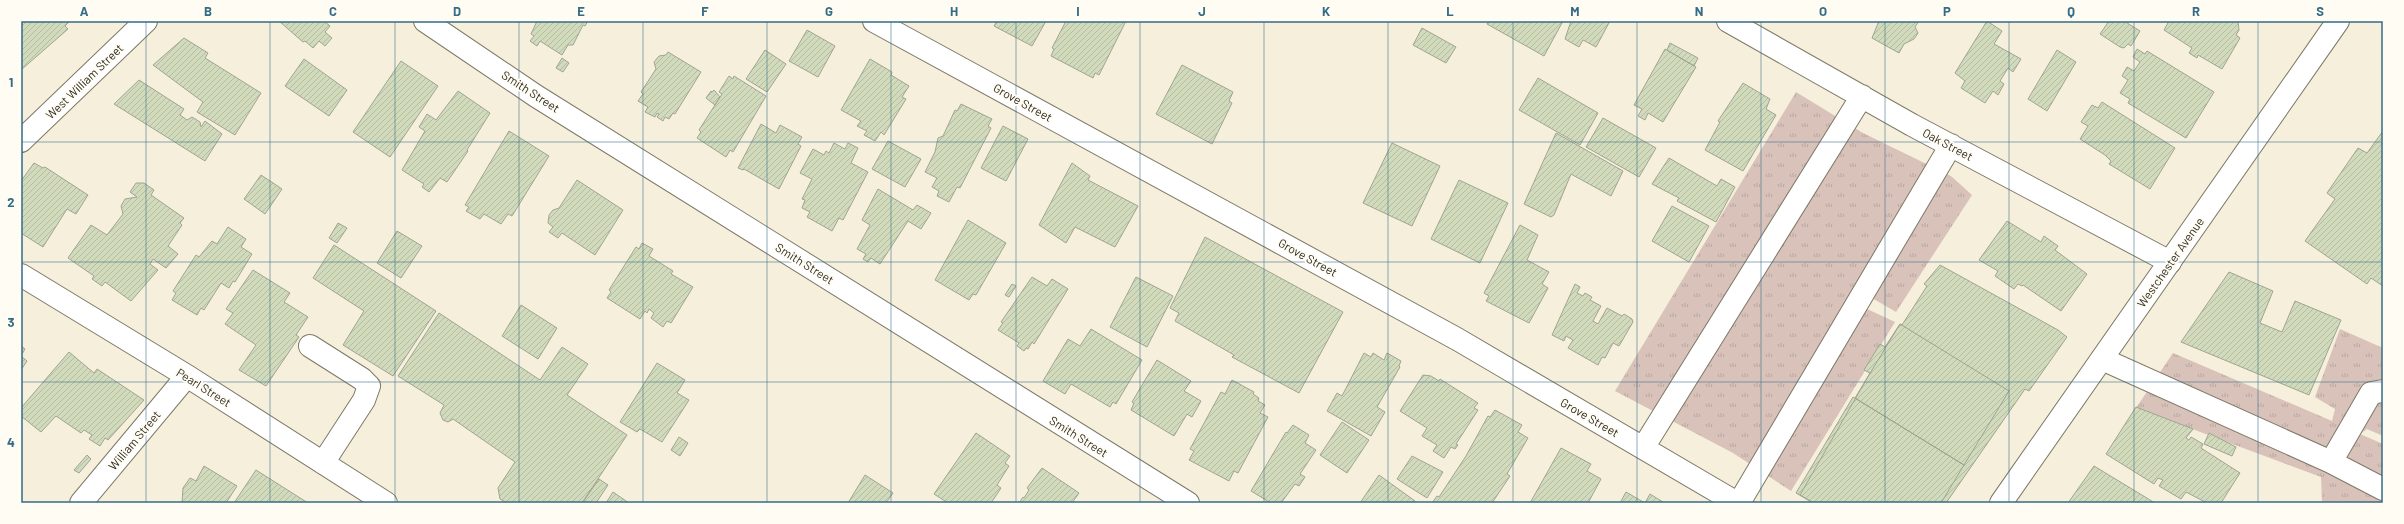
<svg xmlns="http://www.w3.org/2000/svg" width="2404" height="524" viewBox="0 0 2404 524" font-family="Barlow,sans-serif">
<style>
.park{fill:url(#park-tufts)}
.building{fill:url(#building-hatch);stroke:#9fa592}
.lines{fill:none;stroke-linecap:round;stroke-linejoin:round}
.minor-casing{stroke:#7e7967;stroke-width:24}
.major-casing{stroke:#7e7967;stroke-width:24}
.minor{stroke:#fff;stroke-width:22}
.major{stroke:#fff;stroke-width:22}
.grid{fill:none;stroke:#346c86;stroke-width:1;stroke-opacity:0.55}
.labels{text-anchor:middle;dominant-baseline:central;stroke-width:4;stroke-linejoin:round;paint-order:stroke}
.street-label{font-size:12px;fill:#2d2b23;stroke:#fffcf4}
.neatline{fill:none;stroke:#346c86;stroke-width:1.5}
.grid-label{font-size:13px;text-anchor:middle;font-weight:bold;fill:#346c86}
</style>
<defs>
<pattern id="park-tufts" width="24" height="20" patternUnits="userSpaceOnUse"><rect width="24" height="20" fill="#d8c2ba"/><path d="M3 7l-1-3M5 7V3M7 7l1-3M15 17l-1-3M17 17v-4M19 17l1-3" fill="none" stroke="#baa7a0"/></pattern>
<pattern id="building-hatch" width="6" height="6" patternUnits="userSpaceOnUse"><rect width="6" height="6" fill="#d1dbbc"/><path d="M-1 1l2-2M0 6l6-6M5 7l2-2" fill="none" stroke="#b4bca1"/></pattern>
</defs>
<rect width="100%" height="100%" fill="#f5efdb"/>
<path class="park" d="M 1796,92 L 1863,133 L 1951,176 L 1972,195 L 1896,312 L 1872,298 L 1865,308 L 1895,322 L 1791,491 L 1733,453 L 1615,391 Z
M 2340,329 L 2383,348 L 2383,436 L 2367,429 L 2360,434 L 2383,444 L 2383,503 L 2322,503 L 2321,477 L 2136,408 L 2173,353 L 2332,421 L 2335,409 L 2315,397 Z"/>
<path class="building" d="M 21,21 L 70,21 L 65,26 L 68,29 L 21,70 Z
M 279,21 L 324,21 L 330,26 L 325,32 L 332,38 L 325,46 L 319,41 L 313,48 L 305,41 L 303,42 Z
M 537,21 L 588,21 L 585,26 L 583,25 L 573,45 L 568,45 L 562,55 L 540,41 L 537,46 L 530,41 L 534,36 L 531,34 Z
M 997,21 L 1046,21 L 1032,46 L 994,26 Z
M 1066,21 L 1126,21 L 1099,75 L 1095,73 L 1093,78 L 1051,56 L 1054,49 L 1052,48 Z
M 1489,21 L 1563,21 L 1544,56 L 1487,24 Z
M 1571,21 L 1610,21 L 1596,47 L 1583,40 L 1579,47 L 1565,39 Z
M 1879,21 L 1919,21 L 1915,27 L 1918,33 L 1914,39 L 1904,44 L 1899,53 L 1872,38 Z
M 1987,21 L 2002,31 L 1994,44 L 2021,59 L 2013,72 L 2008,68 L 2000,81 L 2004,84 L 1998,95 L 1993,91 L 1985,103 L 1961,88 L 1965,81 L 1955,73 Z
M 2109,21 L 2124,21 L 2140,31 L 2131,46 L 2128,44 L 2124,48 L 2120,47 L 2100,34 Z
M 2169,21 L 2238,21 L 2239,30 L 2236,35 L 2240,38 L 2222,69 L 2198,55 L 2197,58 L 2189,53 L 2192,48 L 2164,30 Z
M 1422,28 L 1456,47 L 1446,63 L 1413,45 Z
M 807,30 L 835,46 L 818,77 L 789,61 Z
M 184,38 L 208,53 L 205,58 L 261,93 L 235,135 L 197,112 L 203,102 L 153,65 Z
M 1670,43 L 1698,58 L 1694,66 L 1667,50 Z
M 1665,49 L 1696,67 L 1663,122 L 1648,113 L 1645,120 L 1638,116 L 1642,109 L 1634,105 Z
M 2137,49 L 2145,54 L 2147,51 L 2214,92 L 2186,138 L 2128,103 L 2130,99 L 2120,93 L 2128,80 L 2122,76 L 2127,67 L 2134,71 L 2140,62 L 2133,57 Z
M 765,50 L 786,64 L 767,92 L 746,79 Z
M 2057,50 L 2076,62 L 2047,111 L 2028,99 Z
M 668,52 L 701,72 L 675,114 L 673,113 L 669,119 L 665,117 L 663,121 L 657,117 L 659,114 L 657,113 L 655,117 L 645,112 L 648,107 L 638,101 L 643,94 L 641,92 L 656,69 L 654,62 L 659,56 L 666,55 Z
M 562,58 L 569,63 L 563,72 L 556,68 Z
M 304,59 L 347,90 L 329,116 L 285,86 Z
M 870,59 L 892,72 L 891,75 L 909,86 L 902,97 L 906,99 L 884,135 L 881,132 L 875,141 L 864,135 L 867,131 L 857,126 L 861,121 L 841,110 Z
M 401,61 L 438,86 L 390,157 L 353,132 Z
M 1182,65 L 1233,92 L 1229,101 L 1232,103 L 1212,144 L 1156,114 Z
M 729,76 L 733,79 L 734,76 L 766,96 L 733,152 L 730,150 L 726,157 L 697,138 L 701,132 L 699,130 L 722,94 L 719,92 Z
M 1538,78 L 1598,113 L 1580,145 L 1519,110 Z
M 139,80 L 184,109 L 180,115 L 187,120 L 192,117 L 200,122 L 201,127 L 205,121 L 222,134 L 205,161 L 114,104 Z
M 1743,83 L 1770,99 L 1766,109 L 1776,115 L 1743,171 L 1705,150 L 1720,122 L 1718,121 Z
M 714,90 L 720,97 L 715,105 L 706,98 L 711,91 L 712,92 Z
M 458,91 L 490,113 L 467,150 L 468,151 L 447,182 L 440,178 L 429,192 L 422,187 L 424,184 L 402,170 L 425,131 L 419,127 L 427,114 L 436,120 Z
M 2102,102 L 2175,148 L 2150,189 L 2109,164 L 2111,161 L 2105,155 L 2080,139 L 2088,126 L 2081,122 L 2092,105 L 2098,108 Z
M 961,104 L 992,119 L 988,126 L 991,128 L 960,188 L 957,187 L 949,202 L 937,196 L 939,191 L 932,187 L 937,178 L 925,172 L 935,152 L 938,138 L 943,136 L 955,110 L 957,111 Z
M 1603,118 L 1656,148 L 1639,177 L 1586,147 Z
M 761,124 L 776,133 L 780,125 L 802,137 L 798,144 L 801,146 L 779,189 L 744,169 L 743,170 L 738,168 Z
M 1003,126 L 1028,139 L 1006,181 L 981,168 Z
M 509,131 L 549,156 L 512,216 L 508,214 L 501,224 L 484,214 L 480,219 L 466,211 L 469,207 L 465,205 Z
M 2383,131 L 2383,286 L 2371,278 L 2367,284 L 2305,241 L 2335,199 L 2327,193 L 2358,148 L 2367,153 Z
M 1556,133 L 1623,171 L 1611,196 L 1571,174 L 1554,215 L 1551,217 L 1524,204 Z
M 888,141 L 921,159 L 905,187 L 872,169 Z
M 834,143 L 845,149 L 848,143 L 858,148 L 851,163 L 868,172 L 843,220 L 839,218 L 832,231 L 807,217 L 810,212 L 802,208 L 805,200 L 802,199 L 812,179 L 800,173 L 813,149 L 824,155 L 826,151 L 829,153 Z
M 1392,143 L 1440,166 L 1412,226 L 1363,203 Z
M 1669,158 L 1717,186 L 1721,179 L 1735,187 L 1716,222 L 1677,201 L 1679,198 L 1652,184 Z
M 34,163 L 43,168 L 45,167 L 88,195 L 76,214 L 67,209 L 43,247 L 21,233 L 21,181 Z
M 1072,163 L 1090,176 L 1088,180 L 1138,206 L 1115,247 L 1075,227 L 1066,243 L 1039,225 Z
M 261,175 L 282,189 L 265,214 L 244,199 Z
M 577,180 L 623,210 L 595,255 L 562,233 L 558,238 L 549,232 L 553,227 L 548,223 L 549,215 L 553,210 L 559,208 Z
M 1459,180 L 1508,203 L 1480,263 L 1431,239 Z
M 136,183 L 144,183 L 154,190 L 151,195 L 184,218 L 180,223 L 182,225 L 168,246 L 178,254 L 166,268 L 153,259 L 150,264 L 158,270 L 131,301 L 105,282 L 102,286 L 92,279 L 94,276 L 68,258 L 91,225 L 107,235 L 123,214 L 121,206 L 125,199 L 137,197 L 130,192 Z
M 878,189 L 913,210 L 917,205 L 931,213 L 921,229 L 908,221 L 880,264 L 871,258 L 868,262 L 863,259 L 866,254 L 857,249 L 870,225 L 862,220 Z
M 1672,206 L 1709,226 L 1689,262 L 1652,241 Z
M 968,220 L 1006,243 L 976,295 L 973,294 L 969,300 L 935,280 Z
M 2007,221 L 2041,242 L 2044,236 L 2058,246 L 2055,250 L 2087,274 L 2061,311 L 2023,285 L 2022,286 L 2018,284 L 2014,289 L 1995,276 L 1998,271 L 1979,260 Z
M 338,223 L 347,228 L 337,243 L 329,238 Z
M 1520,225 L 1538,235 L 1527,260 L 1549,272 L 1542,284 L 1548,288 L 1529,323 L 1486,301 L 1489,296 L 1484,293 Z
M 228,227 L 246,239 L 241,247 L 252,254 L 235,282 L 233,281 L 229,288 L 221,283 L 204,310 L 201,308 L 197,315 L 172,300 L 176,293 L 173,291 L 196,255 L 199,257 L 212,241 L 217,244 Z
M 397,231 L 422,246 L 401,278 L 377,263 Z
M 1205,237 L 1343,312 L 1299,393 L 1232,357 L 1234,355 L 1175,321 L 1179,313 L 1170,308 Z
M 642,243 L 653,249 L 649,256 L 673,271 L 671,274 L 693,287 L 671,323 L 667,321 L 663,327 L 651,318 L 654,313 L 649,309 L 647,313 L 645,311 L 640,319 L 607,298 L 611,292 L 609,290 L 636,247 L 639,249 Z
M 334,245 L 436,311 L 393,376 L 343,345 L 364,311 L 313,278 Z
M 1940,265 L 2058,330 L 2067,337 L 2029,391 L 2025,389 L 1946,503 L 1814,503 L 1800,495 L 1870,373 L 1864,370 L 1880,344 L 1885,347 L 1900,324 L 1902,325 L 1927,286 L 1924,284 Z
M 253,270 L 290,293 L 284,302 L 308,317 L 296,335 L 299,337 L 266,386 L 239,370 L 256,345 L 225,324 L 233,313 L 226,309 Z
M 2229,272 L 2273,291 L 2260,323 L 2282,332 L 2295,301 L 2341,320 L 2309,395 L 2181,342 Z
M 1032,277 L 1047,286 L 1052,279 L 1068,289 L 1034,344 L 1032,342 L 1028,349 L 1026,348 L 1024,351 L 1017,346 L 1019,343 L 998,330 L 1003,323 L 1001,322 Z
M 1136,277 L 1173,296 L 1147,347 L 1110,327 Z
M 1012,284 L 1016,286 L 1009,297 L 1005,295 Z
M 1575,284 L 1580,287 L 1577,293 L 1583,296 L 1585,293 L 1592,297 L 1590,300 L 1601,306 L 1593,321 L 1598,324 L 1607,308 L 1622,316 L 1624,314 L 1632,319 L 1633,322 L 1619,346 L 1613,343 L 1605,358 L 1602,357 L 1598,365 L 1568,348 L 1573,340 L 1566,336 L 1564,341 L 1552,335 Z
M 521,305 L 557,328 L 538,359 L 502,336 Z
M 439,313 L 540,380 L 562,347 L 588,364 L 567,395 L 627,435 L 582,503 L 507,503 L 500,499 L 498,488 L 515,462 L 453,419 L 448,422 L 443,420 L 440,413 L 444,405 L 398,376 Z
M 1900,324 L 2009,391 L 1964,465 L 1855,398 Z
M 1091,329 L 1142,360 L 1116,404 L 1113,402 L 1110,407 L 1071,384 L 1065,394 L 1043,381 L 1068,339 L 1080,346 Z
M 21,346 L 25,349 L 21,356 L 27,361 L 21,370 Z
M 69,352 L 94,373 L 97,369 L 144,400 L 108,440 L 105,438 L 100,446 L 89,439 L 92,435 L 84,430 L 81,433 L 56,416 L 41,432 L 21,416 L 21,408 Z
M 1364,353 L 1371,357 L 1373,353 L 1384,360 L 1387,353 L 1401,361 L 1399,366 L 1400,367 L 1377,407 L 1385,412 L 1371,436 L 1327,411 L 1337,393 L 1342,396 Z
M 1157,360 L 1191,381 L 1184,391 L 1201,401 L 1192,417 L 1187,414 L 1174,436 L 1131,410 L 1134,403 L 1132,402 Z
M 657,363 L 685,380 L 677,393 L 689,400 L 662,442 L 640,429 L 637,432 L 620,422 Z
M 1423,375 L 1431,376 L 1439,381 L 1440,379 L 1478,403 L 1474,408 L 1478,410 L 1456,444 L 1458,445 L 1455,449 L 1451,447 L 1444,458 L 1433,451 L 1437,445 L 1422,436 L 1427,428 L 1400,411 Z
M 1232,380 L 1254,392 L 1253,394 L 1259,398 L 1258,401 L 1265,405 L 1260,413 L 1268,417 L 1238,473 L 1234,471 L 1229,481 L 1189,460 L 1194,451 L 1190,449 L 1221,392 L 1225,394 Z
M 1853,397 L 1964,465 L 1941,503 L 1813,503 L 1796,493 Z
M 2136,407 L 2193,429 L 2186,438 L 2189,440 L 2191,437 L 2203,444 L 2201,448 L 2240,473 L 2221,503 L 2207,503 L 2186,492 L 2181,499 L 2159,486 L 2163,480 L 2158,478 L 2154,484 L 2106,454 Z
M 1495,410 L 1522,425 L 1518,432 L 1528,438 L 1507,474 L 1510,476 L 1492,503 L 1432,503 L 1437,496 L 1439,497 L 1466,456 L 1488,416 L 1490,417 Z
M 1342,422 L 1369,440 L 1347,473 L 1320,455 Z
M 1293,425 L 1309,435 L 1305,443 L 1316,450 L 1300,474 L 1305,477 L 1299,486 L 1295,484 L 1281,503 L 1271,503 L 1251,491 L 1286,432 L 1287,433 Z
M 976,433 L 1010,456 L 1005,463 L 1009,466 L 997,485 L 1001,488 L 991,503 L 948,503 L 934,494 Z
M 2209,433 L 2236,447 L 2232,456 L 2204,444 Z
M 679,437 L 688,443 L 680,456 L 671,450 Z
M 1561,448 L 1591,464 L 1587,471 L 1601,479 L 1588,503 L 1530,503 Z
M 87,455 L 91,459 L 79,473 L 74,470 Z
M 1412,456 L 1443,472 L 1427,498 L 1397,479 Z
M 204,466 L 237,486 L 226,503 L 182,503 L 183,488 L 190,478 L 196,481 Z
M 2094,466 L 2155,503 L 2068,503 Z
M 1042,468 L 1079,493 L 1072,503 L 1019,503 L 1023,497 L 1024,498 L 1029,490 L 1027,488 Z
M 256,470 L 308,503 L 234,503 Z
M 865,475 L 893,493 L 886,503 L 848,503 Z
M 1379,475 L 1415,501 L 1414,503 L 1360,503 Z
M 599,479 L 608,485 L 596,503 L 583,502 Z
M 613,492 L 629,503 L 606,503 Z
M 1626,492 L 1645,503 L 1650,494 L 1663,502 L 1663,503 L 1620,503 Z"/>
<g class="lines">
<g class="minor-casing">
<path id="minor" d="M 425,21 L 536,96 L 1188,503
M 874,21 L 1457,339 L 1737,503
M 1728,21 L 1912,125 L 2170,262
M 21,141 L 146,21
M 21,275 L 187,376 L 386,503
M 310,346 L 362,379 L 369,386 L 364,400 L 323,463
M 2102,359 L 2331,462 L 2383,489
M 1643,448 L 1862,96
M 2331,462 L 2371,393 L 2383,391
M 81,503 L 187,376
M 1739,503 L 1951,145"/>
</g>
<g class="major-casing">
<path id="major" d="M 2001,503 L 2338,21"/>
</g>
<use href="#minor" class="minor"/>
<use href="#major" class="major"/>
</g>
<path class="grid" d="M 146,21 L 146,503M 270,21 L 270,503M 395,21 L 395,503M 519,21 L 519,503M 643,21 L 643,503M 767,21 L 767,503M 891,21 L 891,503M 1016,21 L 1016,503M 1140,21 L 1140,503M 1264,21 L 1264,503M 1388,21 L 1388,503M 1513,21 L 1513,503M 1637,21 L 1637,503M 1761,21 L 1761,503M 1885,21 L 1885,503M 2009,21 L 2009,503M 2134,21 L 2134,503M 2258,21 L 2258,503M 21,142 L 2383,142M 21,262 L 2383,262M 21,382 L 2383,382"/>
<g class="labels">
<g class="street-label">
<text transform="translate(84 81) rotate(-44)">West William Street</text>
<text transform="translate(531 91) rotate(33)">Smith Street</text>
<text transform="translate(1023 102) rotate(29)">Grove Street</text>
<text transform="translate(1948 144) rotate(28)">Oak Street</text>
<text transform="translate(1308 257) rotate(29)">Grove Street</text>
<text transform="translate(2170 262) rotate(-55)">Westchester Avenue</text>
<text transform="translate(805 263) rotate(32)">Smith Street</text>
<text transform="translate(204 387) rotate(32)">Pearl Street</text>
<text transform="translate(1590 417) rotate(30)">Grove Street</text>
<text transform="translate(1079 436) rotate(32)">Smith Street</text>
<text transform="translate(134 440) rotate(-50)">William Street</text>
</g>
</g>
<rect width="2404" height="524" fill="none" stroke="#fffcf4" stroke-width="44"/>
<rect x="22" y="22" width="2360" height="480" class="neatline"/>
<g class="grid-label">
<text x="84" y="16">A</text>
<text x="208" y="16">B</text>
<text x="333" y="16">C</text>
<text x="457" y="16">D</text>
<text x="581" y="16">E</text>
<text x="705" y="16">F</text>
<text x="829" y="16">G</text>
<text x="954" y="16">H</text>
<text x="1078" y="16">I</text>
<text x="1202" y="16">J</text>
<text x="1326" y="16">K</text>
<text x="1450" y="16">L</text>
<text x="1575" y="16">M</text>
<text x="1699" y="16">N</text>
<text x="1823" y="16">O</text>
<text x="1947" y="16">P</text>
<text x="2071" y="16">Q</text>
<text x="2196" y="16">R</text>
<text x="2320" y="16">S</text>
<text x="11" y="87">1</text>
<text x="11" y="207">2</text>
<text x="11" y="327">3</text>
<text x="11" y="447">4</text>
</g>
</svg>
